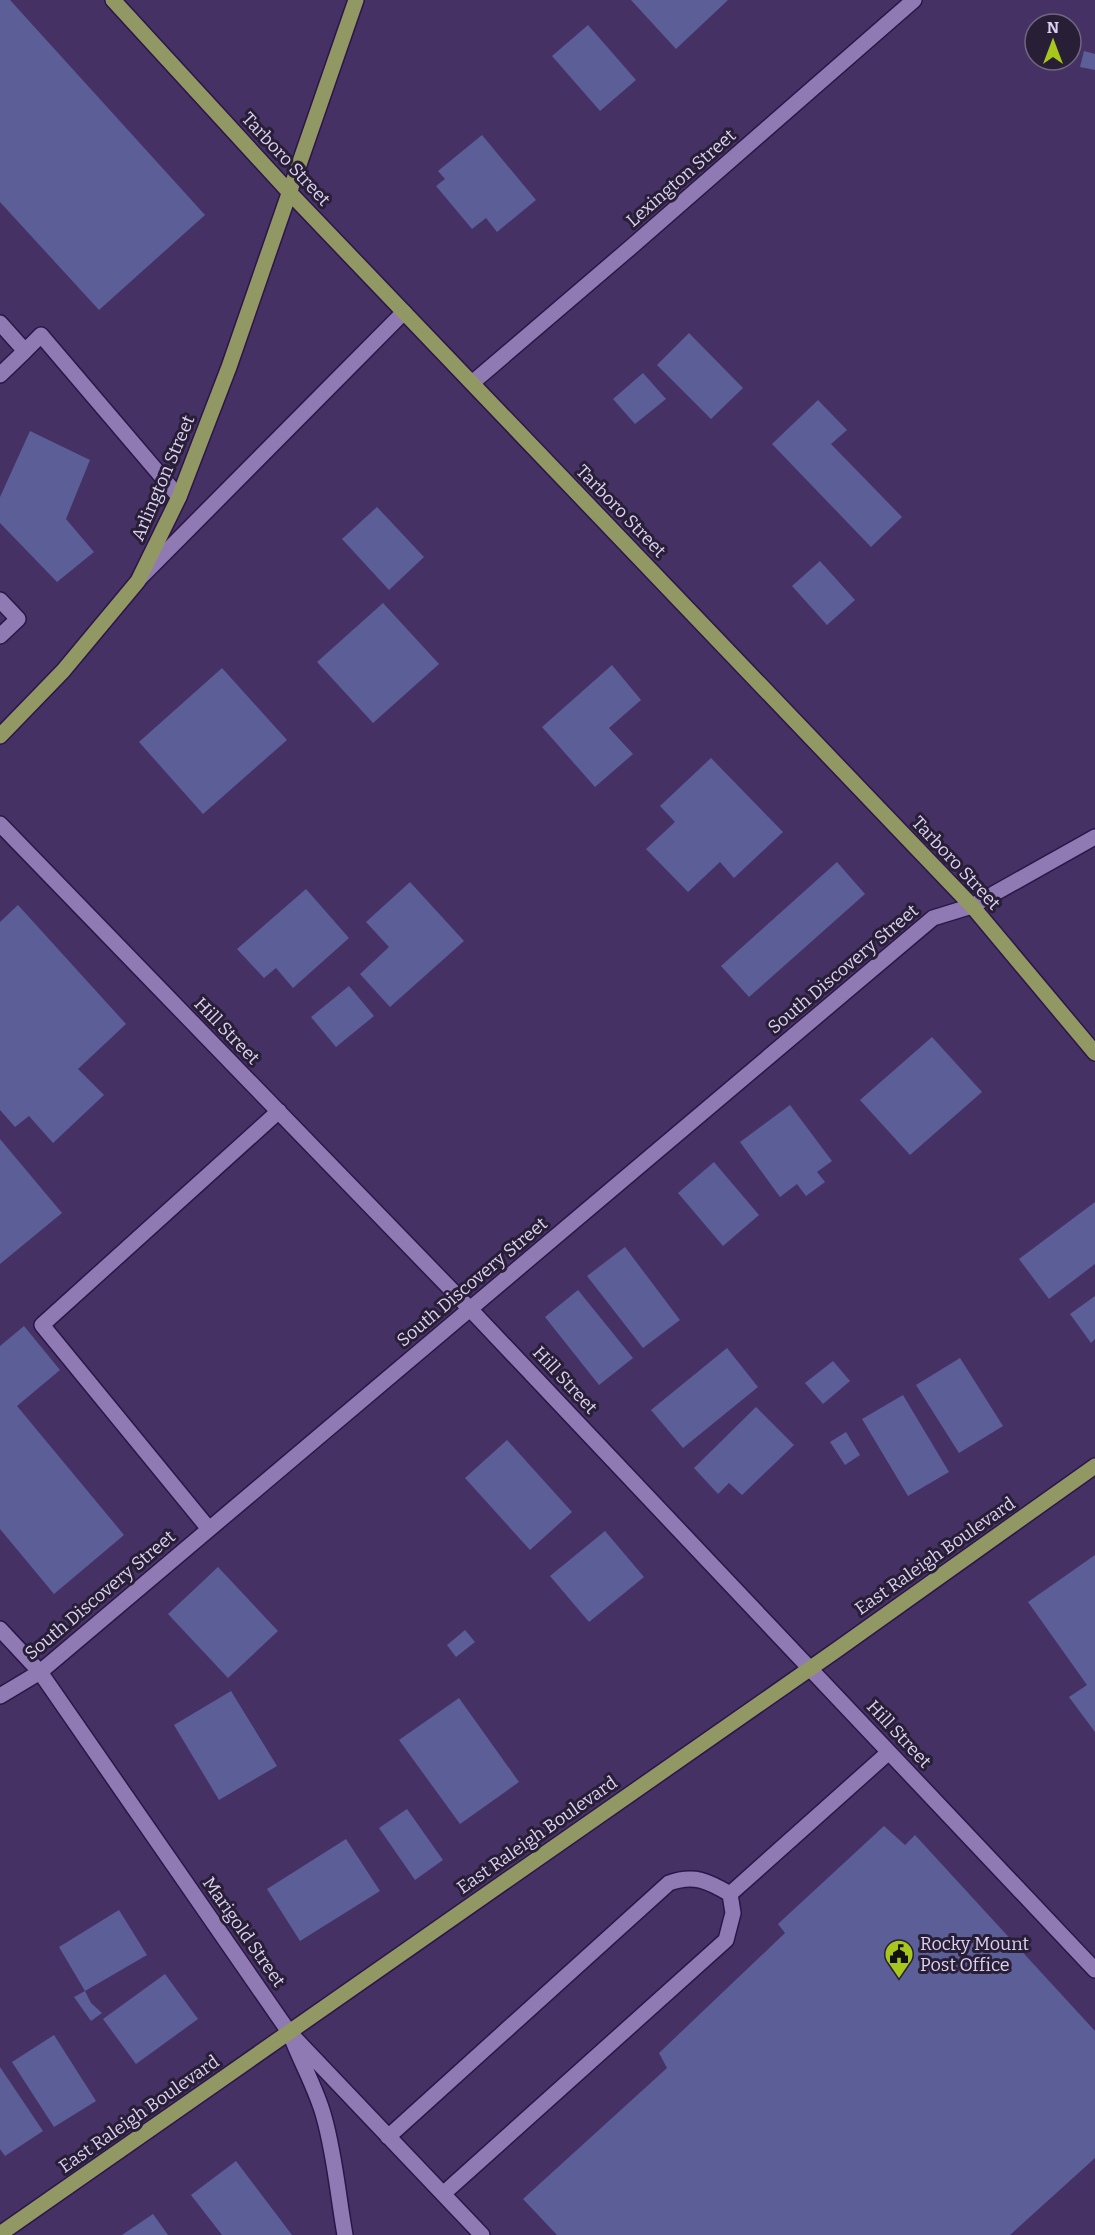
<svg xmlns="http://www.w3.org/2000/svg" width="1095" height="2235" viewBox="0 0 1095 2235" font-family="Bitter,serif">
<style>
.building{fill:#5c5e97}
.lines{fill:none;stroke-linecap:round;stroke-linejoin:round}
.minor-casing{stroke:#2c1648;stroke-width:18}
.major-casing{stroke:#2c1648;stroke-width:18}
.minor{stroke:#8f7ab4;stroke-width:15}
.major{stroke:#919863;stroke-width:15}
.labels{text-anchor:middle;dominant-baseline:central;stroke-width:6;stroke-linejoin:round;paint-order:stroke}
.street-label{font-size:18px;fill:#dcd1f1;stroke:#281f37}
.poi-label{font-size:18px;fill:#dcd1f1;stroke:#281f37;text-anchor:start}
</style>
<rect width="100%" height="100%" fill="#463165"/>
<path class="building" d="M 0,0 L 10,0 L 205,215 L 99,310 L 0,202 Z
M 631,0 L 728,0 L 676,49 Z
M 588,25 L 636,80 L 600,111 L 552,56 Z
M 1084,51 L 1095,54 L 1095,70 L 1080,67 Z
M 482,135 L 536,200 L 497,232 L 486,218 L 472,229 L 436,186 L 445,179 L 438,171 Z
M 689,333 L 743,388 L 711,419 L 657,365 Z
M 643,373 L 666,399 L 635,424 L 613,399 Z
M 818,400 L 847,430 L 831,444 L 902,517 L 871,547 L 772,444 Z
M 30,431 L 90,460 L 66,519 L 94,552 L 57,582 L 0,523 L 0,497 Z
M 377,507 L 424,557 L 389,590 L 342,539 Z
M 820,561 L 855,600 L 827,625 L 792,586 Z
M 383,603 L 439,664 L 373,723 L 317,662 Z
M 612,665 L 641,700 L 609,728 L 633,754 L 595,787 L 542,727 Z
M 222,668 L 287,740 L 203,814 L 139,742 Z
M 711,758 L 783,832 L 734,878 L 720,862 L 688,892 L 646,849 L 675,822 L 660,806 Z
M 837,862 L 865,894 L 749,997 L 721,966 Z
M 410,882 L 464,941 L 390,1007 L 360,974 L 389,947 L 366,922 Z
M 306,889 L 349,938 L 293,988 L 276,968 L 264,978 L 237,949 Z
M 18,905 L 126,1024 L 78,1069 L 104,1095 L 53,1143 L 29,1116 L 15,1127 L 0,1110 L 0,922 Z
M 349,986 L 374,1016 L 336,1047 L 311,1017 Z
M 932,1037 L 982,1092 L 910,1155 L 860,1100 Z
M 790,1105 L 832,1161 L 817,1172 L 825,1182 L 806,1196 L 797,1184 L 780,1197 L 740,1142 Z
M 0,1139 L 62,1213 L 0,1264 Z
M 714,1162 L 759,1215 L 723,1246 L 678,1193 Z
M 1095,1202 L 1095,1264 L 1049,1299 L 1019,1259 Z
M 625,1247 L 680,1320 L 643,1348 L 587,1276 Z
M 578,1290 L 633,1358 L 599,1385 L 545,1317 Z
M 1095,1296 L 1095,1339 L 1091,1343 L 1070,1314 Z
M 24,1326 L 60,1370 L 17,1406 L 124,1535 L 54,1594 L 0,1529 L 0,1346 Z
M 727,1348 L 758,1387 L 683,1448 L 651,1410 Z
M 960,1358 L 1003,1426 L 959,1453 L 916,1385 Z
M 833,1361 L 850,1381 L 823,1404 L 805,1383 Z
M 903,1395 L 949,1472 L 908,1496 L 862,1419 Z
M 756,1407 L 794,1445 L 742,1495 L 729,1483 L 718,1494 L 694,1468 Z
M 846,1432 L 860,1455 L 845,1465 L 830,1442 Z
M 507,1440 L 572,1512 L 530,1550 L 465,1478 Z
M 605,1531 L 644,1577 L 589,1622 L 550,1576 Z
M 1095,1555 L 1095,1732 L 1069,1697 L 1087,1685 L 1028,1602 Z
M 218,1567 L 278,1631 L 228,1678 L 168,1614 Z
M 465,1630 L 475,1642 L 456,1657 L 447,1645 Z
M 231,1691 L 277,1766 L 219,1800 L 174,1725 Z
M 459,1698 L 519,1782 L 460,1824 L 399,1740 Z
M 407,1809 L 443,1860 L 415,1880 L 379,1828 Z
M 884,1826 L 905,1845 L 915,1835 L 1095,2031 L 1095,2158 L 1010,2235 L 557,2235 L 523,2199 L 667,2068 L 659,2053 L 785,1933 L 778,1924 Z
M 346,1839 L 380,1891 L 300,1941 L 267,1889 Z
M 119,1910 L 147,1955 L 85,1991 L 59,1947 Z
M 165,1974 L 198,2019 L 136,2064 L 103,2019 Z
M 85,1991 L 91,2003 L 102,2013 L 91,2021 L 74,1997 Z
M 54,2035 L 96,2101 L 54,2127 L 12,2062 Z
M 0,2067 L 43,2131 L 5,2156 L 0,2149 Z
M 236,2161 L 292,2235 L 222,2235 L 191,2195 Z
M 153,2214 L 168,2235 L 122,2235 Z"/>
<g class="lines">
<g class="minor-casing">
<path id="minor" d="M 0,323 L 25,351 L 0,375
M 25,351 L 41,335 L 179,497
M 472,383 L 630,248 L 914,0
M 140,578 L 404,312
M 0,600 L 18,619 L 0,636
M 0,824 L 470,1309 L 1095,1970
M 209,1529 L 42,1325 L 279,1111
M 0,1629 L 40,1672 L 289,2032 L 482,2235
M 0,1696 L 40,1672 L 933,918 L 972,906 L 1095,837
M 730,1894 L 889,1752
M 293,2041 C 303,2066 317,2091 324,2117 C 335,2156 338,2196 345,2235
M 388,2137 L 669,1883 C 694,1874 708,1881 730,1894
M 443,2194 L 726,1940 L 733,1913 L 730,1894"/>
</g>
<g class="major-casing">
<path id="major" d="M 113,0 L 290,193 L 972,906 L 1095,1053
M 0,736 L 63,671 L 138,581 L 179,497 L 229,367 L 356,0
M 0,2234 L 838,1649 L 1095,1466"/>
</g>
<use href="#minor" class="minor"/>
<use href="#major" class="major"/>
</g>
<defs>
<g id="civic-pin" transform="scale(1.5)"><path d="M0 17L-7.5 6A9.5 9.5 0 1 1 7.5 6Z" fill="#a8c71c" stroke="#281f37"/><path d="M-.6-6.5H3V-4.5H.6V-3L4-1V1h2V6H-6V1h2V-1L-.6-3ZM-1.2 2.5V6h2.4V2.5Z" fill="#111"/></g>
</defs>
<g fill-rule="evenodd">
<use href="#civic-pin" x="899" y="1954"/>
</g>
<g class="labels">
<g class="street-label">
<text transform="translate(286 159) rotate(47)">Tarboro Street</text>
<text transform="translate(681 178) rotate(-41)">Lexington Street</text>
<text transform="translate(163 478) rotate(-67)">Arlington Street</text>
<text transform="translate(621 511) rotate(46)">Tarboro Street</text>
<text transform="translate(956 863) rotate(47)">Tarboro Street</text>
<text transform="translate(843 969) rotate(-40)">South Discovery Street</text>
<text transform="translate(227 1031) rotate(46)">Hill Street</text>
<text transform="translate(472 1282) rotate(-40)">South Discovery Street</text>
<text transform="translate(565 1380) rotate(47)">Hill Street</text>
<text transform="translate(935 1556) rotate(-35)">East Raleigh Boulevard</text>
<text transform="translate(100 1595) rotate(-40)">South Discovery Street</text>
<text transform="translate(899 1734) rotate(47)">Hill Street</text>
<text transform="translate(537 1835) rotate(-35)">East Raleigh Boulevard</text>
<text transform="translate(244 1932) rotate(55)">Marigold Street</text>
<text transform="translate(139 2114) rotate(-35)">East Raleigh Boulevard</text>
</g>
<g class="poi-label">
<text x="920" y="1944">Rocky Mount<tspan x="920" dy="21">Post Office</tspan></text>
</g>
</g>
<g transform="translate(1053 42)"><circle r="28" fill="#281f37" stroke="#706681" stroke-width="1.5"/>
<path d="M0-4.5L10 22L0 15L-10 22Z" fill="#a8c71c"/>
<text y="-9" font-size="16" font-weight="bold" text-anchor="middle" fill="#dcd1f1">N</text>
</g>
</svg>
